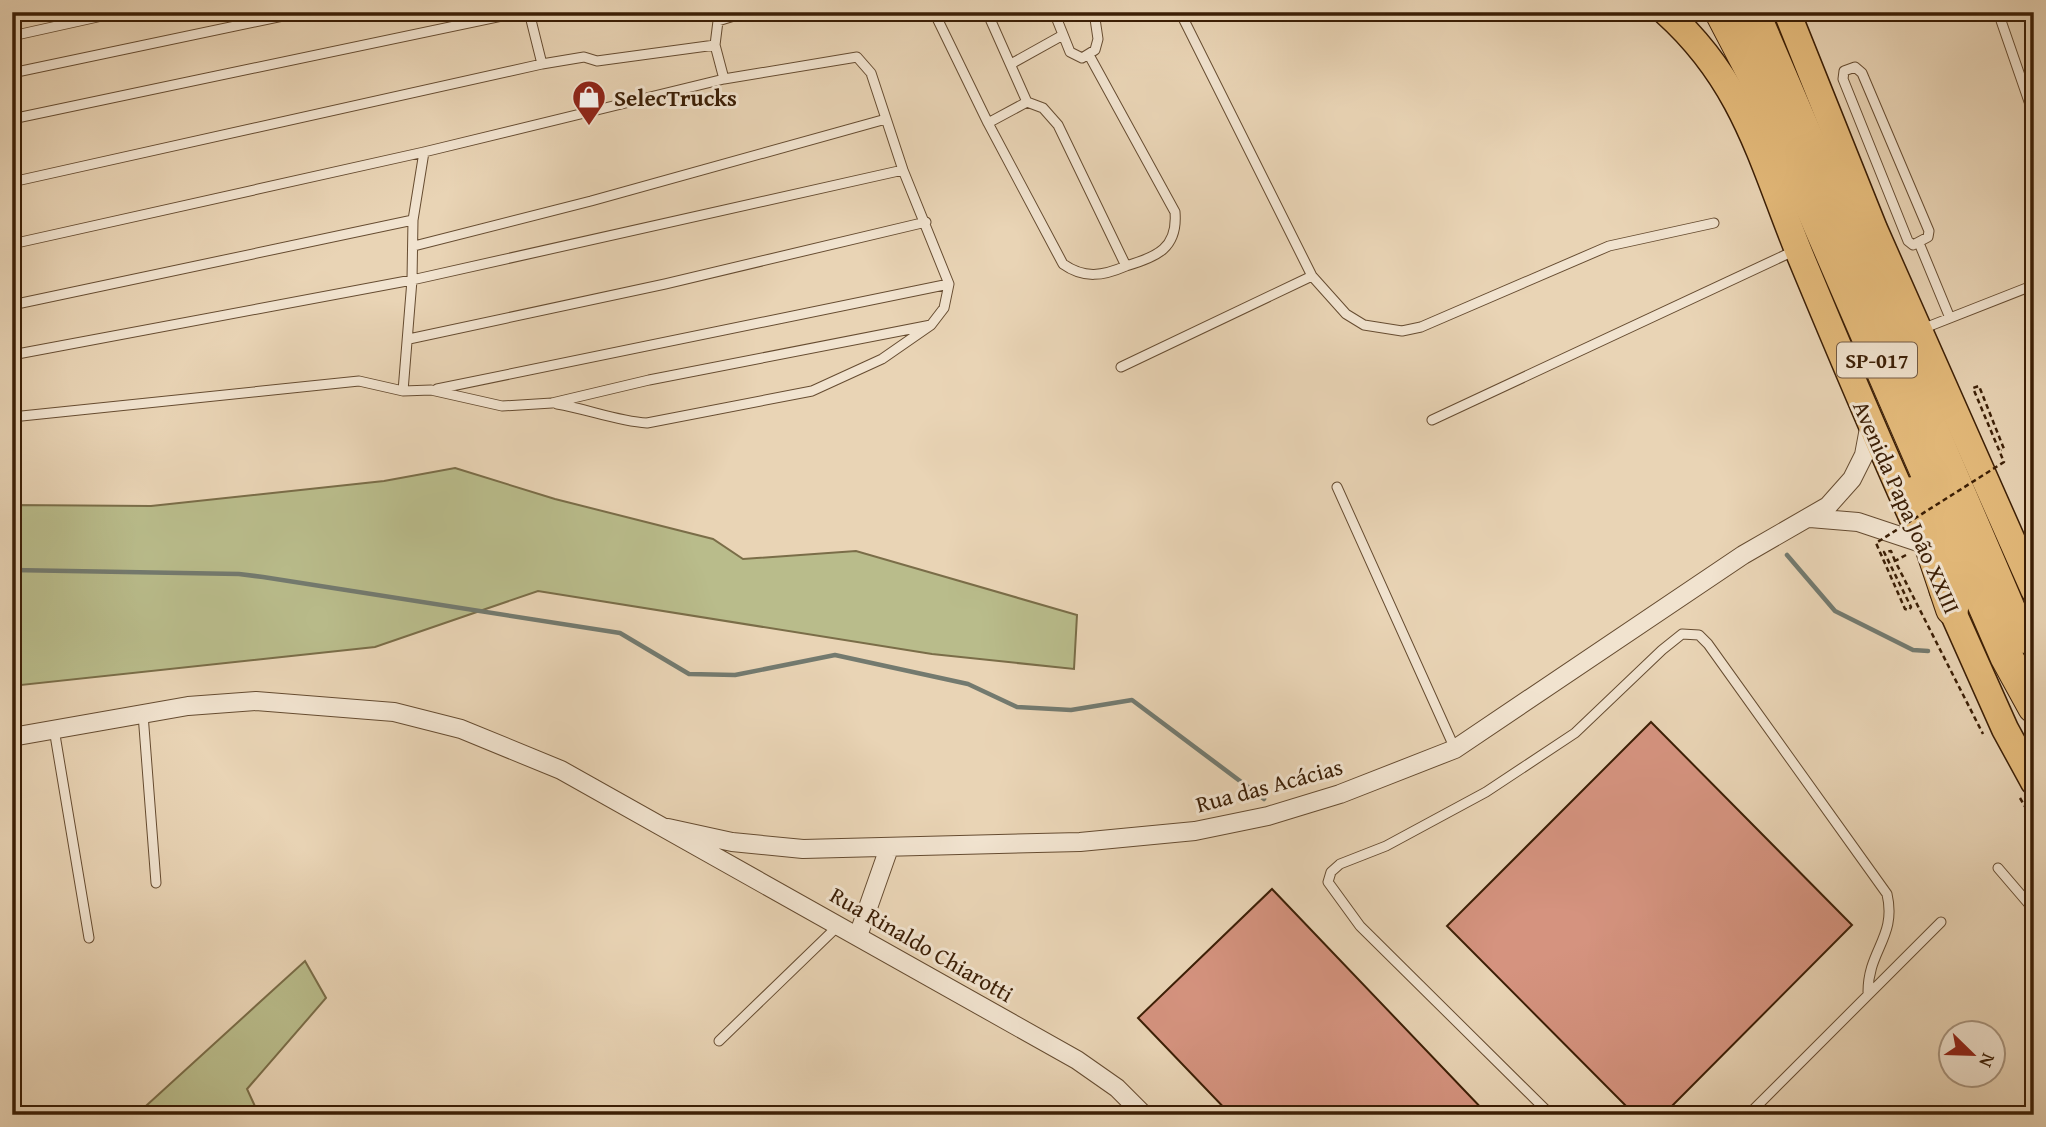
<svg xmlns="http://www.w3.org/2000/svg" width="2046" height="1127" viewBox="0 0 2046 1127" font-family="'Gentium Book Plus',serif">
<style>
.green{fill:#b9bc8b;stroke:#7a6d48;stroke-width:2}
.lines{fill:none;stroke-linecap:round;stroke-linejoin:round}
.stream{stroke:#737a6f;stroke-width:4.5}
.building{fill:#d5937f;stroke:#3b1e05;stroke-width:2}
.lane-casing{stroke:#664c31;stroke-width:11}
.street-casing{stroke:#664c31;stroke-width:20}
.primary-casing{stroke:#3b1e05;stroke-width:29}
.highway-casing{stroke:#3b1e05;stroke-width:34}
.path{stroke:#3b1e05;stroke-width:2.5;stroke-dasharray:5 3.5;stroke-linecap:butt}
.lane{stroke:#f1e3cf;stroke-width:9}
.street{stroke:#f1e3cf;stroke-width:18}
.primary{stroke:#e4ba7a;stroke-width:26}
.highway{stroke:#e4ba7a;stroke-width:32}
.path-bridge{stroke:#3b1e05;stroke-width:2.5;stroke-dasharray:5 3.5;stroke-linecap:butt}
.labels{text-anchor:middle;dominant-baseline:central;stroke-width:6;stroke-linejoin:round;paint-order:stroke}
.shield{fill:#f1e3cf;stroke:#725942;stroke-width:2}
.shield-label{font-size:21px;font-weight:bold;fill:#3b1e05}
.poi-label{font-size:23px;font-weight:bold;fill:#3b1e05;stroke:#f1e3cf;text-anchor:start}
.street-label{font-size:23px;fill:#3b1e05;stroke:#f1e3cf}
</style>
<rect width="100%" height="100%" fill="#e9d4b5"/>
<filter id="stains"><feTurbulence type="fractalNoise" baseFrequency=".00286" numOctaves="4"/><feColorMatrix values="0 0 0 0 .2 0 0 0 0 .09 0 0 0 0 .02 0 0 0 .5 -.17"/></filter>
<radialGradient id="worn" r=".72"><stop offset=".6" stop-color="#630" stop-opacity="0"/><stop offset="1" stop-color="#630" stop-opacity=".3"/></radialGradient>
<path class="green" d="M 455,468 L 555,499 L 713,539 L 743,559 L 856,551 L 1077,615 L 1074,669 L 932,654 L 538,591 L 375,647 L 12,686 L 12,505 L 151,506 L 384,481 Z
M 305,961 L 326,998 L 247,1089 L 259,1115 L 136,1115 Z"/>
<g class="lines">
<path class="stream" d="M 1787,555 L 1835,611 L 1913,650 L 1928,651
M 12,570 L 239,574 L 263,577 L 620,633 L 689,674 L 735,675 L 835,655 L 968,684 L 1017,707 L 1071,710 L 1132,700 L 1264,799"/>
</g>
<path class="building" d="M 1651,722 L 1852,925 L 1663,1115 L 1635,1115 L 1447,926 Z
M 1272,889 L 1488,1115 L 1231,1115 L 1138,1018 Z"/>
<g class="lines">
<g class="lane-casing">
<path id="lane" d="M 529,12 L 542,64 L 584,57 L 597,61 L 715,45
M 934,12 L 988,123 L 1027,102
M 987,12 L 1027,102 L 1043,108 L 1058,125 L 1126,266 C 1157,257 1178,248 1175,212 L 1089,55
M 1054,12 L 1070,52 L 1082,58 L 1095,50 L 1098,39 L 1094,12
M 1180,12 L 1312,276 L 1346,314 L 1364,325 L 1402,331 L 1421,327 L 1609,246 L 1714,223
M 1998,12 L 2034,116
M 12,36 L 120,12
M 1011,64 L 1063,35
M 1855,67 L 1862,73 L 1929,231 L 1928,237 L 1913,245 L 1908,241 L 1843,79 L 1844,71 Z
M 12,73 L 302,12
M 12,119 L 521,12
M 988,123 L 1063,264 C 1084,279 1103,276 1126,266
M 12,182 L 542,64
M 1919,243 L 1950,318
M 12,244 L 424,152 L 724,79
M 414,246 L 591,201 L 886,119
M 12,305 L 413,220
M 1922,329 L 2034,285
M 409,339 L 665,284 L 926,222
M 12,355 L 412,280 L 903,170
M 1121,367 L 1312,276
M 437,389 L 949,284
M 403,391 L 412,280 L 413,220 L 424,152
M 557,404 C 588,409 616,421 647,423 L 812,391 L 882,359 L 931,325 L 944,308 L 949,284 L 903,170 L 871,73 L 857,57 L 724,79 L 715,45 L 718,21 L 747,12
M 12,417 L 359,381 L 403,391 L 431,390 L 502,406 L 552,403 L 649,380 L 931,325
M 1432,420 L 1796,250
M 1337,487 L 1455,749
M 143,714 L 156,883
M 54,729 L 89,938
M 1998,868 L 2034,910
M 719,1041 L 839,925
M 1551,1115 L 1360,926 L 1328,882 L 1331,872 L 1340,864 L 1386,846 L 1486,792 L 1575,733 L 1662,650 L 1682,634 L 1699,635 L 1708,644 L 1887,894 C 1897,937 1868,950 1868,992
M 1748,1115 L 1941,922"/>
</g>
<g class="street-casing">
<path id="street" d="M 1810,518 L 1858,522 L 1924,544
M 12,737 L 188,706 L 256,701 L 394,712 L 461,729 L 561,770 L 1077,1060 L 1117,1088 L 1144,1115
M 668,828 L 732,842 L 803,849 L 1080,842 L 1195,831 L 1268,816 L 1340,794 L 1455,749 L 1743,555 L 1828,506 L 1852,479 L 1864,455 L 1870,423
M 858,936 L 889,848"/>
</g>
<g class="primary-casing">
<path id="primary" d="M 1666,12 C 1745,83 1762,162 1800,255 C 1837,344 1874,432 1913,519
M 1787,12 L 1874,229 L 2034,590
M 1943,590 L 2005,729 L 2034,782"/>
</g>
<g class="highway-casing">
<path id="highway" d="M 1721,12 L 1757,81 L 2006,656 L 2034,707
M 1753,12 L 2021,637
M 1913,493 L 1952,609"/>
</g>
<path class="path" d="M 1906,555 L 1895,561 L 1983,734
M 2020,798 L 2034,822"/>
<use href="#lane" class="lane"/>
<use href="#street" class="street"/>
<use href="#primary" class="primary"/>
<use href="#highway" class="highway"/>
<path class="path-bridge" d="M 1895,561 L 1891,551 L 1884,552 L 1911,607 L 1909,610 L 1905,609 L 1876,543 L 2004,462 L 1973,388 L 1979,386 L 2004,449 L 2001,450"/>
</g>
<defs>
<g id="shop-pin" transform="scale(1.75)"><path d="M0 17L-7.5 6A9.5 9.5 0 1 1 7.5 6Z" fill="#8f2418" stroke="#f1e3cf"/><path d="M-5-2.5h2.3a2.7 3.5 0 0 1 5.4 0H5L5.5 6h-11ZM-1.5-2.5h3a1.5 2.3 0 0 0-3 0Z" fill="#fff"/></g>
</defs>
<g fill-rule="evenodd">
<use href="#shop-pin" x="589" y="97"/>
</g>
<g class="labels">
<rect class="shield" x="1837" y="342.5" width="80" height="35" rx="5"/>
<g class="shield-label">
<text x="1877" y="360">SP-017</text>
</g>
<g class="poi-label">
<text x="614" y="97">SelecTrucks</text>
</g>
<g class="street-label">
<text transform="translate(1907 507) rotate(66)">Avenida Papa João XXIII</text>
<text transform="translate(1269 785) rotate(-15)">Rua das Acácias</text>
<text transform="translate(922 944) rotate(30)">Rua Rinaldo Chiarotti</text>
</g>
</g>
<rect width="2046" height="1127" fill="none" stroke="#e9d4b5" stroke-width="42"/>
<rect x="14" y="14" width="2018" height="1099" fill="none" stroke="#3b1e05" stroke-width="3.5"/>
<rect x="21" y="21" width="2004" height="1085" fill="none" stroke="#3b1e05" stroke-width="2"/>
<g transform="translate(1972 1054) rotate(113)"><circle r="33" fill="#f1e3cf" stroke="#a8947e" stroke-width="2"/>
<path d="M0-5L12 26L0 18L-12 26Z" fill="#8f2418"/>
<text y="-10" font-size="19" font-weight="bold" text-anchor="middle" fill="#3b1e05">N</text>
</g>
<rect width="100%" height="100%" filter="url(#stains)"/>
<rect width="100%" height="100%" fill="url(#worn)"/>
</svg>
